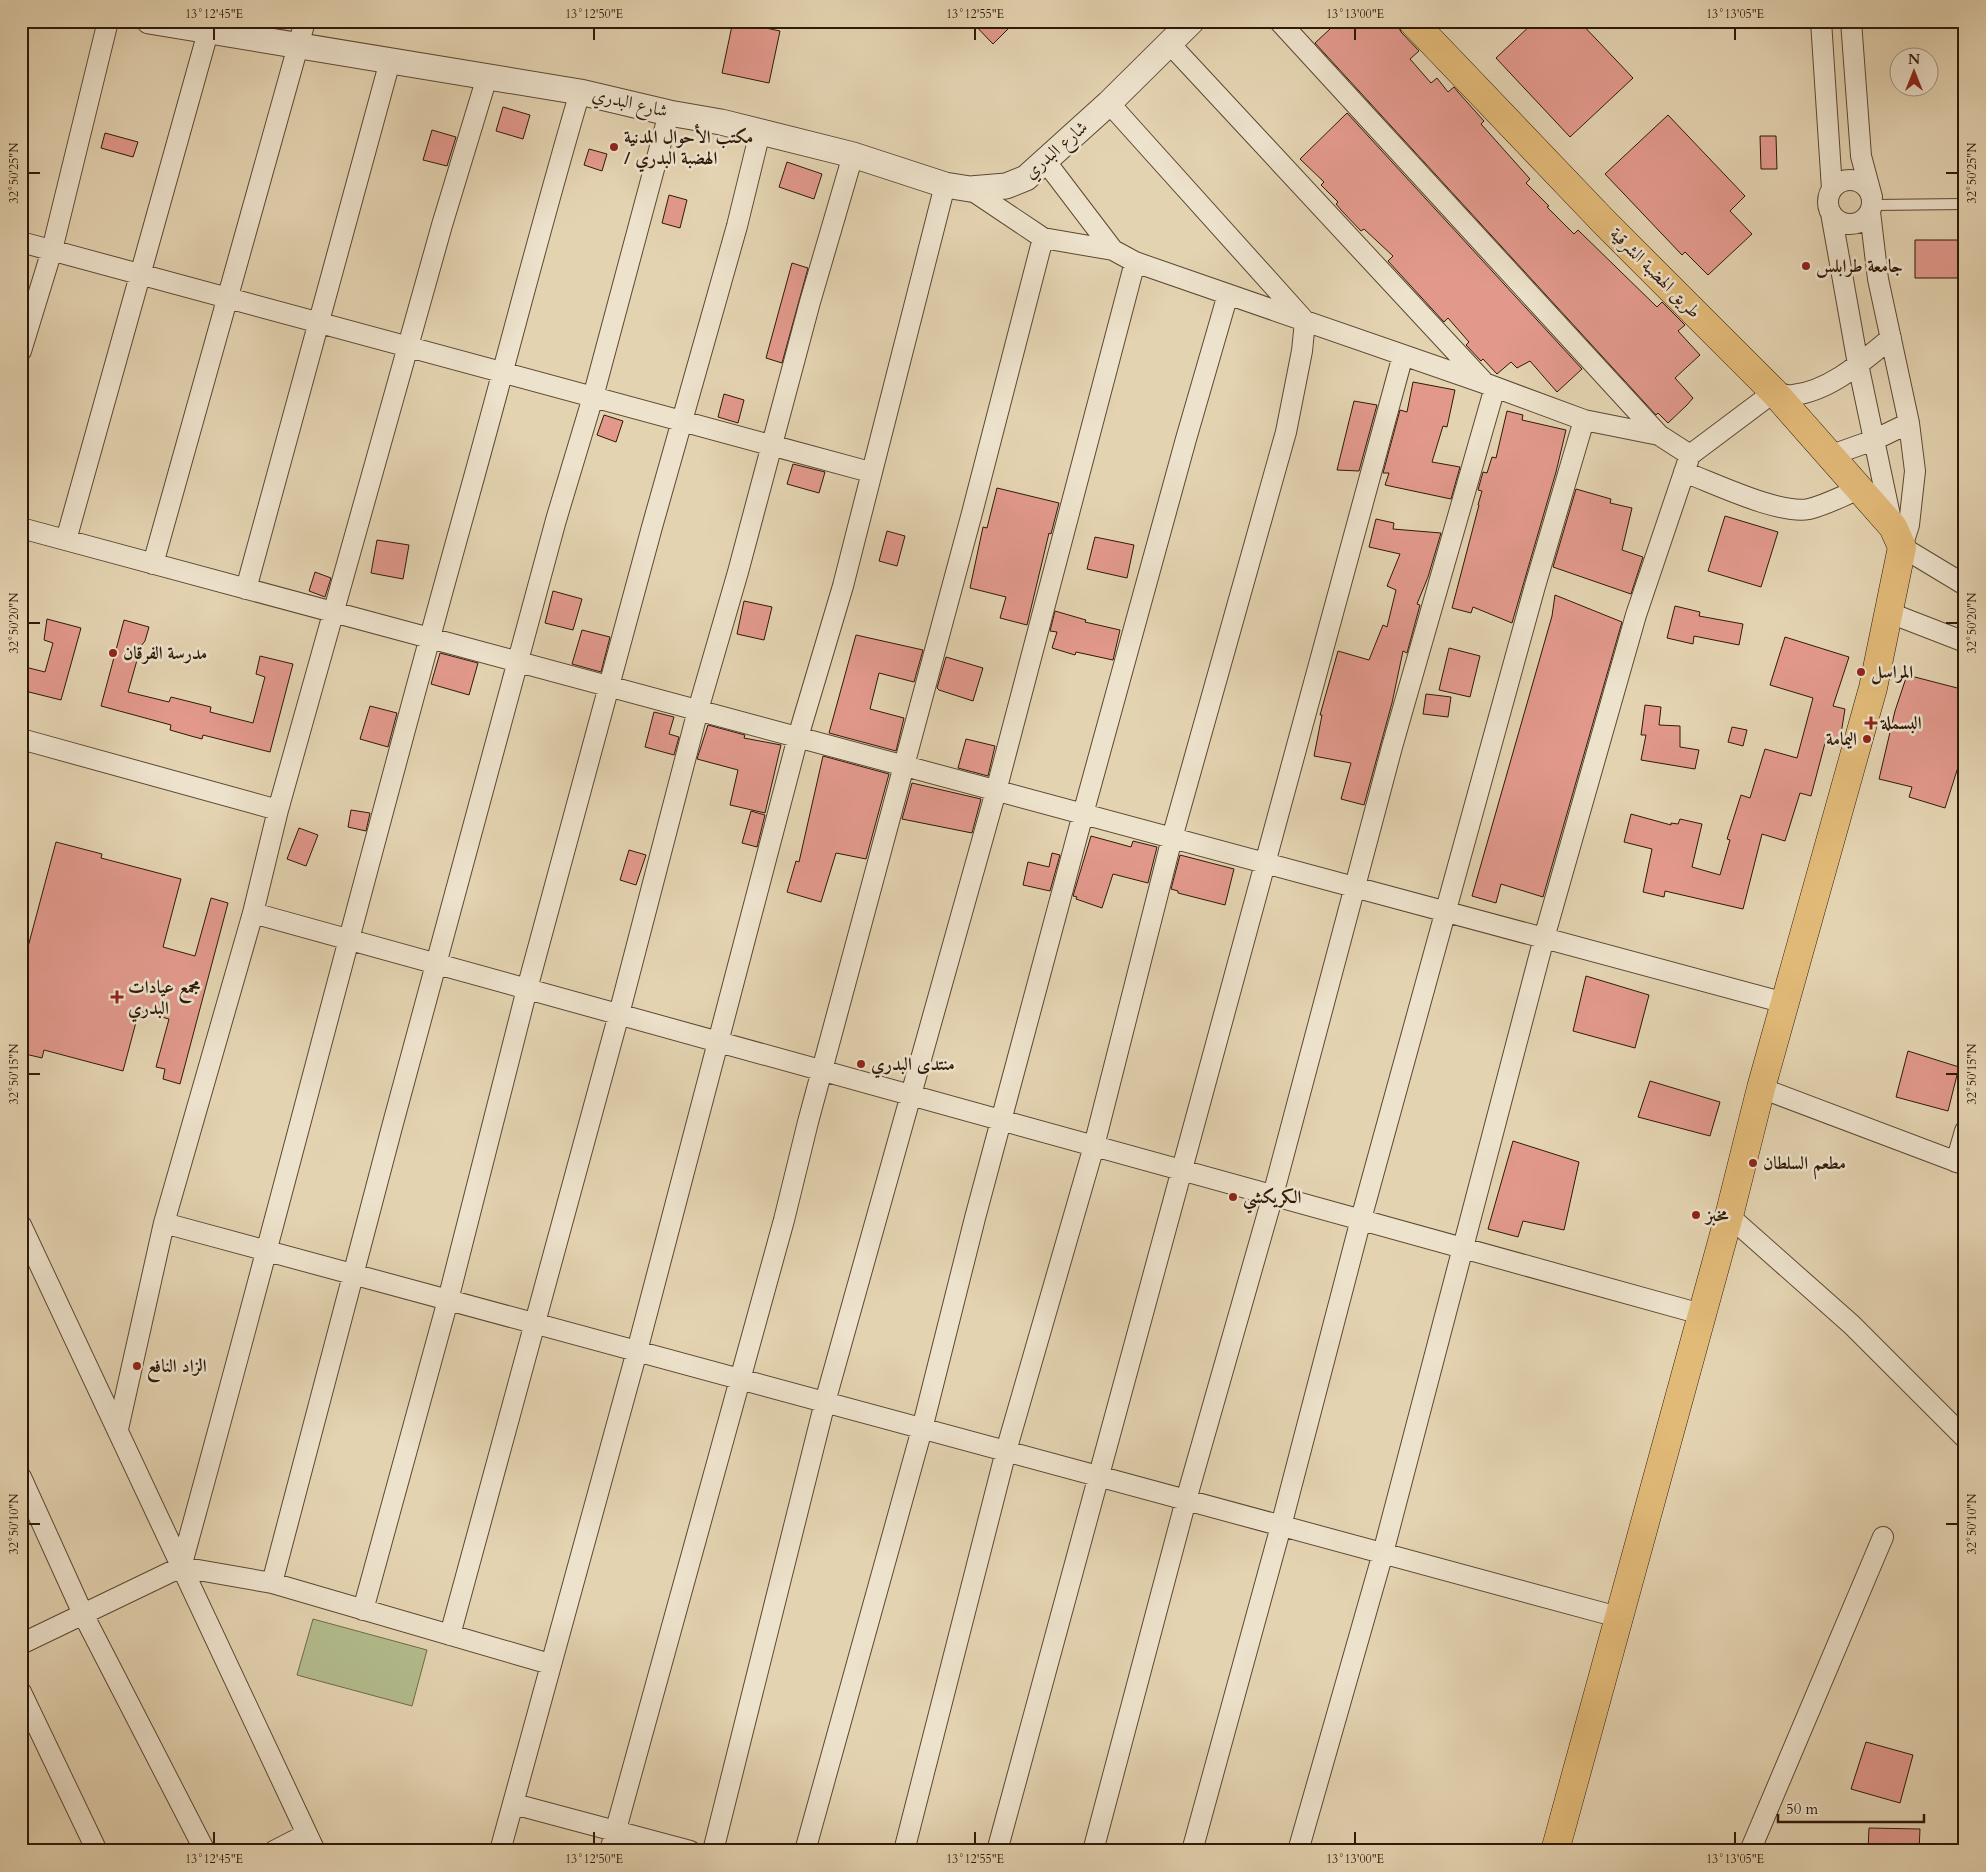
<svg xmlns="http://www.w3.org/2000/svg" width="1986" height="1872" viewBox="0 0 1986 1872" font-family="Cardo,Amiri,serif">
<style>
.green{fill:#b3bc8c;stroke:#706a4a}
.building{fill:#e2998c;stroke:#2e1908}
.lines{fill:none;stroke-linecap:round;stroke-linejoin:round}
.service-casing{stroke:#5c4832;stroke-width:12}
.minor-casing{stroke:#5c4832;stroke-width:22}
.tertiary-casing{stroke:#5c4832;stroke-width:27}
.primary-casing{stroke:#2e1908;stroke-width:29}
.service{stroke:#ede2cc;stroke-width:10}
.minor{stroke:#ede2cc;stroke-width:20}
.tertiary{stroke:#ede2cc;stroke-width:25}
.primary{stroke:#e2ba78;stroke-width:28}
.ticks{fill:none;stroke:#2e1908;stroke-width:2}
.poi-dot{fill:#8f2418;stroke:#ede2cc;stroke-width:2}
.labels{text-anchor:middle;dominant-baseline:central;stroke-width:5;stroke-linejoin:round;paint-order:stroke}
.street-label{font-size:18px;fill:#2e1908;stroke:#ede2cc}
.poi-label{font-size:18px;font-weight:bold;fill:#2e1908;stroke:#ede2cc;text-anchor:start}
.neatline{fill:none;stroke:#2e1908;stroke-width:2}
.ticks-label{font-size:12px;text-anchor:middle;fill:#2e1908}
</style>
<rect width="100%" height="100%" fill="#e4d3b1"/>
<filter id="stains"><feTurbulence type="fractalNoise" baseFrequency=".004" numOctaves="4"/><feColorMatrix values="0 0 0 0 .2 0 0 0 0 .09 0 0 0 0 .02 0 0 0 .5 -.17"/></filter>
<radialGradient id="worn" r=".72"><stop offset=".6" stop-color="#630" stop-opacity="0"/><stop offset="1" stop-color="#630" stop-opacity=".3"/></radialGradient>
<path class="green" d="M 313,1619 L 427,1650 L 412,1706 L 297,1675 Z"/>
<path class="building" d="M 733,21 L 780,31 L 769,83 L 722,73 Z
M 971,21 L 1016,21 L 993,44 Z
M 1323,21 L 1396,21 L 1401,32 L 1419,51 L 1410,59 L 1431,83 L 1437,78 L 1448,92 L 1454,87 L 1458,92 L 1484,121 L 1481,124 L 1530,179 L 1526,183 L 1549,206 L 1547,207 L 1574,234 L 1578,230 L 1657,307 L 1662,302 L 1685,325 L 1678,331 L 1700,355 L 1675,378 L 1693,398 L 1687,405 L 1668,423 L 1658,413 L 1656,415 L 1315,43 L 1330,29 Z
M 1535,21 L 1579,21 L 1633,78 L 1570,137 L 1496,58 Z
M 503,107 L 530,115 L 523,139 L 496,131 Z
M 1347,113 L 1582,369 L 1557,392 L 1530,361 L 1517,368 L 1511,362 L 1497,374 L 1483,359 L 1481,361 L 1466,345 L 1469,342 L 1448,318 L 1444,322 L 1388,261 L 1393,256 L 1364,229 L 1361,231 L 1342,211 L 1336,204 L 1338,202 L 1321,185 L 1324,182 L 1300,159 Z
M 1668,115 L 1745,196 L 1730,211 L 1752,234 L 1708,275 L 1685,252 L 1682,255 L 1605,174 Z
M 432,130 L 456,137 L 447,166 L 423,160 Z
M 105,133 L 138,142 L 133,157 L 101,148 Z
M 1760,136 L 1776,136 L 1777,169 L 1761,169 Z
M 589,149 L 607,154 L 602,171 L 584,165 Z
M 787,162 L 822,174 L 814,199 L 779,187 Z
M 669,195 L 687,200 L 680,228 L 662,223 Z
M 1915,240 L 1965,240 L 1965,278 L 1915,278 Z
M 792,263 L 808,268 L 782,363 L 766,358 Z
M 1413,382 L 1455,390 L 1447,427 L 1443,426 L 1432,462 L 1460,467 L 1451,499 L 1385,485 L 1389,473 L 1383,473 L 1400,410 L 1407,412 Z
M 724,394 L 744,400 L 738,423 L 718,417 Z
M 1354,401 L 1377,405 L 1359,471 L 1337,470 Z
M 1507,411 L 1523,415 L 1522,420 L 1566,430 L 1556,472 L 1512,623 L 1473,607 L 1471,613 L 1452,608 L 1479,505 L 1478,505 L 1482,491 L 1478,490 L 1483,472 L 1487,473 L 1492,457 L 1496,458 Z
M 604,415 L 623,421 L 616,442 L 597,435 Z
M 793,464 L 825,472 L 819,493 L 787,484 Z
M 997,488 L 1059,503 L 1051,534 L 1049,533 L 1027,625 L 1000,618 L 1006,597 L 970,588 L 983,527 L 987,528 Z
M 1576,489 L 1611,499 L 1610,503 L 1632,508 L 1622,550 L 1643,557 L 1631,594 L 1553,567 Z
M 1725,516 L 1778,532 L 1761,587 L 1708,571 Z
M 1376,519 L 1394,523 L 1393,529 L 1441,533 L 1428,577 L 1417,604 L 1420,605 L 1407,653 L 1403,651 L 1392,703 L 1364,805 L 1341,799 L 1351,763 L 1314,756 L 1322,715 L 1320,715 L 1338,651 L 1369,660 L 1383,625 L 1387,627 L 1396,590 L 1387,586 L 1400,554 L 1369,547 Z
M 887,531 L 905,536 L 897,566 L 879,561 Z
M 1095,537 L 1134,545 L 1127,578 L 1087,569 Z
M 377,540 L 409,545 L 403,579 L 371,573 Z
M 315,572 L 331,578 L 325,597 L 309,591 Z
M 553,591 L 582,599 L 573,630 L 545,623 Z
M 1555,595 L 1622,622 L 1543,897 L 1501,884 L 1496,903 L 1472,896 L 1552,616 Z
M 744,601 L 772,607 L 764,640 L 737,634 Z
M 1675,606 L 1700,612 L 1699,616 L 1743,624 L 1739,645 L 1694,636 L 1693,644 L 1667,638 Z
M 1055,611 L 1086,620 L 1085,622 L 1120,630 L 1113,660 L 1076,652 L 1075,655 L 1052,648 L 1057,632 L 1050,631 Z
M 47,619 L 81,628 L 61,700 L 21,690 L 21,666 L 45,672 L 53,643 L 44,640 Z
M 124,620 L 149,627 L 145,641 L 141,646 L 128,692 L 169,702 L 171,697 L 211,707 L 210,712 L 253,723 L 265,677 L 256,674 L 260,656 L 293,664 L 270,752 L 203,735 L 202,739 L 191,736 L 170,730 L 171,725 L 101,706 Z
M 582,630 L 610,637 L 601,672 L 572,664 Z
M 856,635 L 923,650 L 914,682 L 879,673 L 870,709 L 904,718 L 896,751 L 829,733 Z
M 1785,637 L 1849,657 L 1833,706 L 1845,709 L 1839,746 L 1825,743 L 1811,796 L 1800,793 L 1785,841 L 1762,834 L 1743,909 L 1665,891 L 1664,897 L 1643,892 L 1652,849 L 1624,842 L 1631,814 L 1671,825 L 1671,823 L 1678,824 L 1680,819 L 1702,824 L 1692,867 L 1720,875 L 1730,840 L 1727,839 L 1741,795 L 1750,798 L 1765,749 L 1797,758 L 1813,698 L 1770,685 Z
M 1449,648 L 1480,656 L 1470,697 L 1439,690 Z
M 440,653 L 478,663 L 469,695 L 431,684 Z
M 946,657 L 983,668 L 973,701 L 939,690 L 937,688 Z
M 1907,675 L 1965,690 L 1965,763 L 1960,761 L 1945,808 L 1909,797 L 1912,787 L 1879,779 L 1895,711 Z
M 1426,694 L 1451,697 L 1448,717 L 1423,714 Z
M 1645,705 L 1661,707 L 1659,725 L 1680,726 L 1680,747 L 1699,750 L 1695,769 L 1641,760 L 1646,735 L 1641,735 Z
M 370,706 L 397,713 L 388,747 L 360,739 Z
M 654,712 L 674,717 L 669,734 L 679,737 L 674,755 L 645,747 Z
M 708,725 L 745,735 L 744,738 L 781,745 L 765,813 L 730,805 L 738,770 L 697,759 Z
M 1732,727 L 1747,730 L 1743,746 L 1728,742 Z
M 966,739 L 995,746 L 988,776 L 958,768 Z
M 823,756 L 889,774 L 866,859 L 836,853 L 821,902 L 787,892 L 796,861 L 799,862 Z
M 912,783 L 981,799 L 972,833 L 902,819 Z
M 351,810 L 370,813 L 366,831 L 348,827 Z
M 751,811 L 765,815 L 757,847 L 742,843 Z
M 299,828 L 318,835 L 306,866 L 287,859 Z
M 1091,836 L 1131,847 L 1133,841 L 1157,847 L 1148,883 L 1113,874 L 1102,908 L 1076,899 L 1077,897 L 1073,896 Z
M 56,842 L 102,854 L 101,858 L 181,879 L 163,947 L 195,956 L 211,898 L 228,903 L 180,1084 L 163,1079 L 165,1069 L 156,1067 L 169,1019 L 139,1011 L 123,1071 L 44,1050 L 42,1058 L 21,1053 L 21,973 Z
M 629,850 L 646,855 L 636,885 L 620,880 Z
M 1052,853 L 1060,855 L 1050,891 L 1023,885 L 1028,862 L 1049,867 Z
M 1180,855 L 1234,869 L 1225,905 L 1178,893 L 1178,891 L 1171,889 Z
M 1586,976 L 1649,995 L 1635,1048 L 1573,1031 Z
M 1908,1051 L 1959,1067 L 1948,1111 L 1896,1097 Z
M 1650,1081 L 1720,1102 L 1710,1136 L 1638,1117 Z
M 1513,1141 L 1579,1162 L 1564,1230 L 1523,1221 L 1518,1237 L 1488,1229 Z
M 1866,1742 L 1913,1755 L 1900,1803 L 1851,1789 Z
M 1869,1828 L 1920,1829 L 1919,1851 L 1868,1851 Z"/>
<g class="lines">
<g class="service-casing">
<path id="service" d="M 1872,205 L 1965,204"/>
</g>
<g class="minor-casing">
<path id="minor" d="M 1279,21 L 1659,435
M 1821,21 L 1832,189
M 1851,21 L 1861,156 L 1872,197
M 1169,43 L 1482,380
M 1046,162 L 1113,250
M1828 202a22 22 0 1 1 44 0a22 22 0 1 1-44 0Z
M 970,189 L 1043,238 L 1113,250 L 1135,262 L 1484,383 L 1584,420 L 1659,435 L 1690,455 L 1774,392 C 1780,393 1787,396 1793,395 C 1830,391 1863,361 1891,338
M 1870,212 L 1878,279 L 1909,423 L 1915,471 L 1909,525 L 1902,547 L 1965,585
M 1831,213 L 1858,364 L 1892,525
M 21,242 L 870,472
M 21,351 L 52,250 L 108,21
M 1829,456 L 1874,440 L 1909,423
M 1684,472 C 1714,483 1779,515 1809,509 C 1826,505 1844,495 1860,489
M 21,528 L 1785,1003
M 66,540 L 208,32
M 153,564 L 305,21
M 246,589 L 390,61
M 1890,613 L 1965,642
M 21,739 L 278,810
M 253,913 L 1701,1314
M 1761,1088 L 1965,1165
M 1956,1162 L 1965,1131
M 1729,1216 L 1852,1325 L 1965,1438
M 164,1223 L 1618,1617
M 21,1225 L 315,1851
M 118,1429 L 164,1223 L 253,913 L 278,810 L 442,225 L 487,77
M 21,1477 L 83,1614 L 205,1851
M 181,1567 C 279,1212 369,854 468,499 C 506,363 540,227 580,92
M 272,1583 L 392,1127 L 556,520 L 593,397 L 669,113
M 363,1610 L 448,1300 L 527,989 L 652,527 L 737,226 L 760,132
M 450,1635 L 619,1014 L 698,710 L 738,572 L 810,302 L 853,155
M 21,1644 L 181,1567 L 272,1583 L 550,1664
M 21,1692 L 97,1851
M 514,1804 L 690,1851
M 274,1851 L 307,1834
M 500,1851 L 637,1351 L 798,737 L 843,586 L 945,185
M 610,1851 L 784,1220 L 808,1122 L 972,513 L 1043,238
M 713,1851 L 825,1402 L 996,791 L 1135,262
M 805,1851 L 922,1429 L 975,1218 L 1083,814 L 1186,439 L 1228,294
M 904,1851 L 1006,1451 L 1094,1146 L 1172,838 L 1286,432 L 1302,351 L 1305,321 L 1109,103
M 997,1851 L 1403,355
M 1093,1851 L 1186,1500 L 1273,1195 L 1392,747 L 1495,387
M 1192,1851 L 1281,1526 L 1361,1219 L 1535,586 L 1584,420
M 1298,1851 L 1383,1553 L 1544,938 L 1636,615 L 1690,455
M 1750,1851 L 1883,1537"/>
</g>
<g class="tertiary-casing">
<path id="tertiary" d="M 149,21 L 580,92 L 669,113 L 721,122 L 853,155 L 945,185 L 970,189 L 1006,186 L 1026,178 L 1109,103 L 1192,21"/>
</g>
<g class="primary-casing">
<path id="primary" d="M 1412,21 L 1605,223 L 1774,392 L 1893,527 L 1902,547 L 1873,688 L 1761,1088 L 1729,1216 L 1555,1851"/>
</g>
<use href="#service" class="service"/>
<use href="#minor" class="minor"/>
<use href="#tertiary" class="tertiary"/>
<use href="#primary" class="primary"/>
</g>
<path class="ticks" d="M 214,28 L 214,40M 594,28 L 594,40M 975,28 L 975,40M 1355,28 L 1355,40M 1735,28 L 1735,40M 28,173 L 40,173M 1946,173 L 1958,173M 28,623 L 40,623M 1946,623 L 1958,623M 28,1074 L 40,1074M 1946,1074 L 1958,1074M 28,1524 L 40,1524M 1946,1524 L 1958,1524M 214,1832 L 214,1844M 594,1832 L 594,1844M 975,1832 L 975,1844M 1355,1832 L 1355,1844M 1735,1832 L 1735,1844"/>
<g class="poi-dot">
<circle cx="614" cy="147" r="5"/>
<circle cx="1806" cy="266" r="5"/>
<circle cx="113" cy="653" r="5"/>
<circle cx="1861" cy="672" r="5"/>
<path d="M1868.5 715.5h5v5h5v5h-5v5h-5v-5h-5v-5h5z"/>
<circle cx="1867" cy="739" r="5"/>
<path d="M114.5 989.5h5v5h5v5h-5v5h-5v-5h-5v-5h5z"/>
<circle cx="861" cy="1064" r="5"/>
<circle cx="1753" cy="1163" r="5"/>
<circle cx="1233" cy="1197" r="5"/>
<circle cx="1696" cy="1215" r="5"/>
<circle cx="137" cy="1366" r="5"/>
</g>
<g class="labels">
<g class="street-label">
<text transform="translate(630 103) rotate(13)">شارع البدري</text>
<text transform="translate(1056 150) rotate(-41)">شارع البدري</text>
<text transform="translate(1655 273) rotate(45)">طريق الهضبة الشرقية</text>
</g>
<g class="poi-label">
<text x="624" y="137">مكتب الأحوال المدنية<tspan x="624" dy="21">/ الهضبة البدري</tspan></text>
<text x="1816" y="266">جامعة طرابلس</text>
<text x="123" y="653">مدرسة الفرقان</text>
<text x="1871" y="672">المراسل</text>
<text x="1881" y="723">البسملة</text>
<text x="1857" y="739" text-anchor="end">اليمامة</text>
<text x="128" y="987">مجمع عيادات<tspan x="128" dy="21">البدري</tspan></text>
<text x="871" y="1064">منتدى البدري</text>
<text x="1763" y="1163">مطعم السلطان</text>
<text x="1243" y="1197">الكريكشي</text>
<text x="1706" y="1215">مخبز</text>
<text x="147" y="1366">الزاد النافع</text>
</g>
</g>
<rect width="1986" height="1872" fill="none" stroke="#e4d3b1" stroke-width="55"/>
<g transform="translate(1914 72)"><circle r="24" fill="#ede2cc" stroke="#a1927e"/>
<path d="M0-4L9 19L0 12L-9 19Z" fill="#8f2418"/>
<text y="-8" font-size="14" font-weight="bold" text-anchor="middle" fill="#2e1908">N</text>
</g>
<path d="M1778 1814v8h146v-8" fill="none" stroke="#2e1908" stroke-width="2.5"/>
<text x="1786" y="1814" font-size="15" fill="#2e1908" stroke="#ede2cc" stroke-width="4" paint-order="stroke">50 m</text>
<rect x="28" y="28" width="1930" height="1816" class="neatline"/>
<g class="ticks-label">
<text x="214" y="18">13°12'45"E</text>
<text x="594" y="18">13°12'50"E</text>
<text x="975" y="18">13°12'55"E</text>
<text x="1355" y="18">13°13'00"E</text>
<text x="1735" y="18">13°13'05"E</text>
<text transform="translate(14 173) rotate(-90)" y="4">32°50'25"N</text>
<text transform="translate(1972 173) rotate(-90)" y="4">32°50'25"N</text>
<text transform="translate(14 623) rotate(-90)" y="4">32°50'20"N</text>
<text transform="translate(1972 623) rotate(-90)" y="4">32°50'20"N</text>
<text transform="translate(14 1074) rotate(-90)" y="4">32°50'15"N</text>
<text transform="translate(1972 1074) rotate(-90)" y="4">32°50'15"N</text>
<text transform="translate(14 1524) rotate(-90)" y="4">32°50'10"N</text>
<text transform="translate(1972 1524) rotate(-90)" y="4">32°50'10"N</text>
<text x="214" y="1863">13°12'45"E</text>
<text x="594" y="1863">13°12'50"E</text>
<text x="975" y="1863">13°12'55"E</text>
<text x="1355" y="1863">13°13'00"E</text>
<text x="1735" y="1863">13°13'05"E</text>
</g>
<rect width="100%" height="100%" filter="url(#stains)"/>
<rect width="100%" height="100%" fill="url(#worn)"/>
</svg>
